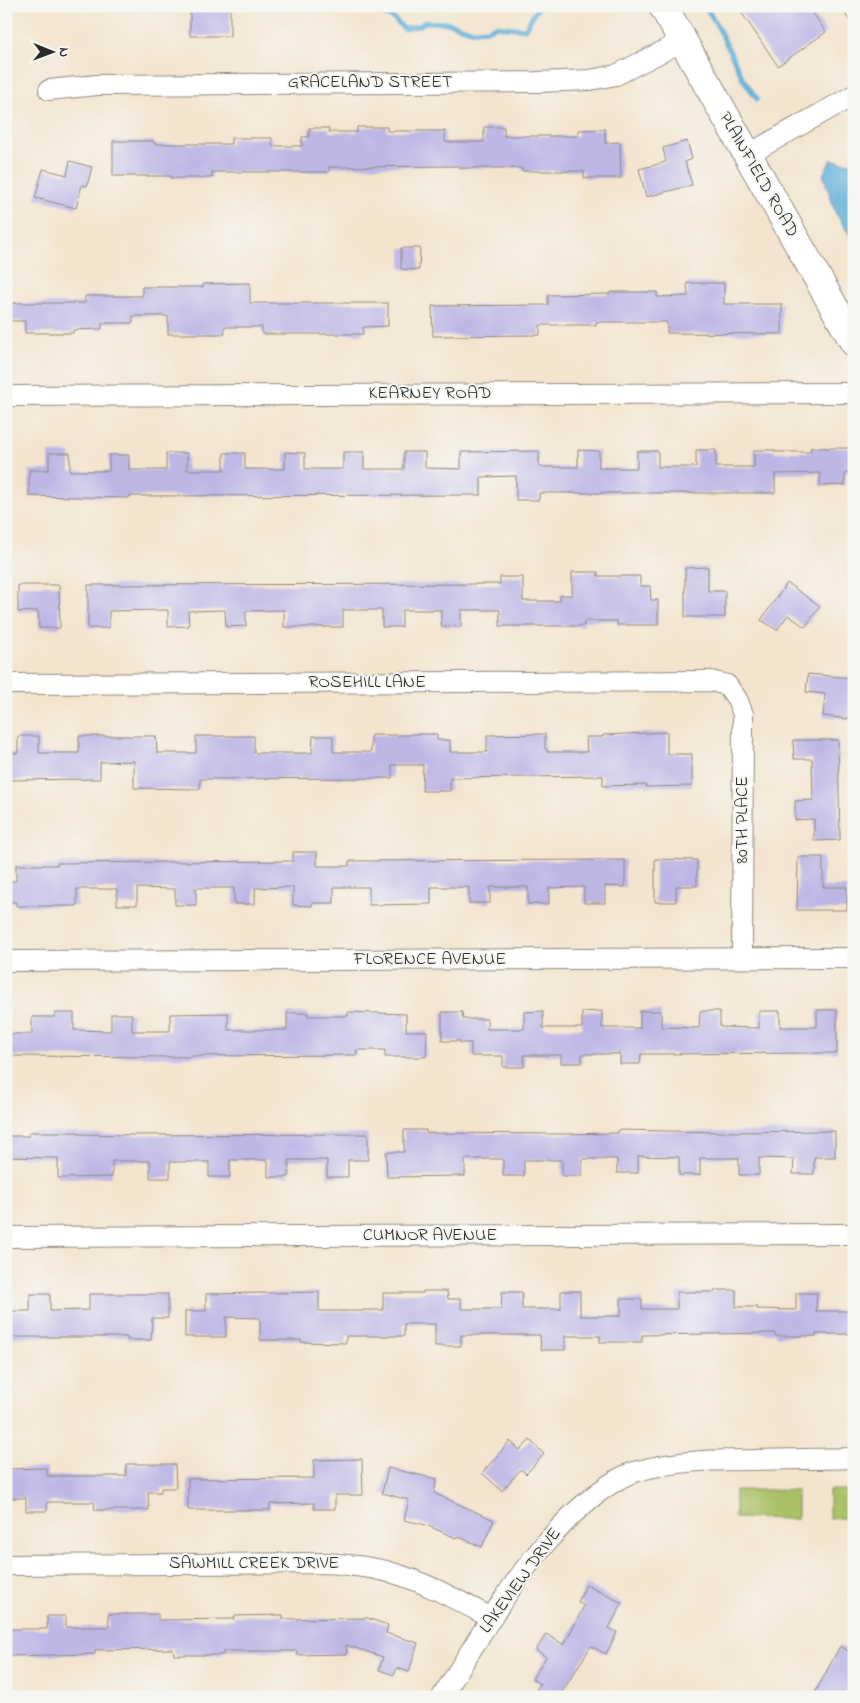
<svg xmlns="http://www.w3.org/2000/svg" width="860" height="1703" viewBox="0 0 860 1703" font-family="'Indie Flower',sans-serif">
<style>
.green{fill:#aac166;stroke:#6a7648}
.water{fill:#5dafd8;stroke:#446d82}
.lines{fill:none;stroke-linecap:round;stroke-linejoin:round}
.stream{stroke:#5dafd8;stroke-width:5}
.building{fill:#beb7e6}
.service-casing{stroke:#8f887c;stroke-width:12}
.minor-casing{stroke:#8f887c;stroke-width:22}
.secondary-casing{stroke:#8f887c;stroke-width:30}
.service{stroke:#fff;stroke-width:10}
.minor{stroke:#fff;stroke-width:20}
.secondary{stroke:#fff;stroke-width:28}
.labels{text-anchor:middle;dominant-baseline:central;stroke-width:4;stroke-linejoin:round;paint-order:stroke}
.street-label{font-size:18px;fill:#2b2b2b;stroke:#f6f6f2}
</style>
<rect width="100%" height="100%" fill="#f6f6f2"/>
<filter id="ink" filterUnits="userSpaceOnUse"><feTurbulence type="fractalNoise" baseFrequency=".02" numOctaves="2"/><feDisplacementMap in="SourceGraphic" scale="10" xChannelSelector="R" yChannelSelector="G"/><feConvolveMatrix kernelMatrix="1 2 1 2 8 2 1 2 1" color-interpolation-filters="sRGB"/></filter>
<filter id="wash" filterUnits="userSpaceOnUse"><feTurbulence type="fractalNoise" baseFrequency=".0096" numOctaves="4" result="noise"/><feDisplacementMap in="SourceGraphic" scale="20" xChannelSelector="R" yChannelSelector="G"/><feGaussianBlur stdDeviation="1.12" result="paint"/><feColorMatrix in="noise" values="0 0 0 0 0 0 0 0 0 0 0 0 0 0 0 0 0 1.4 0 .05"/><feComposite in="paint" operator="in"/></filter>
<g filter="url(#wash)">
<rect width="100%" height="100%" fill="#f3e4ce"/>
<path class="green" d="M 735,1490 L 797,1490 L 797,1519 L 735,1518 Z
M 829,1490 L 854,1490 L 854,1518 L 829,1518 Z"/>
<path class="water" d="M 831,160 L 852,163 L 854,165 L 854,242 L 835,212 L 823,174 Z"/>
<g class="lines">
<path class="stream" d="M 363,6 L 393,18 L 404,29 L 419,26 L 425,22 L 448,23 L 474,31 L 487,30 L 495,26 L 525,29 L 535,12 L 540,6
M 705,6 L 718,27 L 743,79 L 757,99"/>
</g>
<g id="blocks">
<path class="building" d="M 190,6 L 230,6 L 230,36 L 190,36 Z
M 737,6 L 808,6 L 826,32 L 778,66 Z
M 357,127 L 387,127 L 387,131 L 445,131 L 445,142 L 484,142 L 484,127 L 504,127 L 504,136 L 578,136 L 578,130 L 605,129 L 605,143 L 620,142 L 621,178 L 584,178 L 584,171 L 522,171 L 522,168 L 460,168 L 460,166 L 329,167 L 329,172 L 212,172 L 212,178 L 171,178 L 171,176 L 113,176 L 113,141 L 154,141 L 154,144 L 231,144 L 231,138 L 272,138 L 272,146 L 302,146 L 302,137 L 309,137 L 309,128 L 329,128 L 329,132 L 357,132 Z
M 687,141 L 692,159 L 685,162 L 692,185 L 646,197 L 639,169 L 666,162 L 663,148 Z
M 70,161 L 92,167 L 87,186 L 82,185 L 76,208 L 35,198 L 43,169 L 67,175 Z
M 401,248 L 420,248 L 419,270 L 401,269 Z
M 250,283 L 250,303 L 388,303 L 388,326 L 363,327 L 363,334 L 262,334 L 262,327 L 224,327 L 225,334 L 168,334 L 168,316 L 133,316 L 133,323 L 102,323 L 102,329 L 73,330 L 73,333 L 25,333 L 25,321 L 6,321 L 6,303 L 85,303 L 85,296 L 142,296 L 142,287 L 203,287 L 203,284 Z
M 687,283 L 724,283 L 724,304 L 782,304 L 782,334 L 667,333 L 667,322 L 596,322 L 596,325 L 540,325 L 540,335 L 433,336 L 432,306 L 548,305 L 548,295 L 610,294 L 610,292 L 657,292 L 657,297 L 688,296 Z
M 810,448 L 851,448 L 851,473 L 845,473 L 845,485 L 820,486 L 820,473 L 775,474 L 775,493 L 539,493 L 539,500 L 516,500 L 516,476 L 481,477 L 481,495 L 129,496 L 129,498 L 29,496 L 29,470 L 49,470 L 49,453 L 70,453 L 70,471 L 109,471 L 109,455 L 129,455 L 129,470 L 166,470 L 166,453 L 187,453 L 187,470 L 224,470 L 224,453 L 245,453 L 245,469 L 285,469 L 285,452 L 305,453 L 305,469 L 343,469 L 343,452 L 364,452 L 364,469 L 404,469 L 404,452 L 425,452 L 425,468 L 461,469 L 461,452 L 539,451 L 539,467 L 578,467 L 578,450 L 599,451 L 599,468 L 637,468 L 637,451 L 658,451 L 658,467 L 696,467 L 696,450 L 716,450 L 716,467 L 754,467 L 754,450 L 775,450 L 775,452 L 811,452 Z
M 708,567 L 708,591 L 725,591 L 725,617 L 685,617 L 685,568 Z
M 572,572 L 598,572 L 598,576 L 640,576 L 640,586 L 650,586 L 651,600 L 658,600 L 658,625 L 617,625 L 617,621 L 584,621 L 584,626 L 500,626 L 500,610 L 461,610 L 461,627 L 441,626 L 441,610 L 402,610 L 402,627 L 382,627 L 382,610 L 343,610 L 343,627 L 284,627 L 284,610 L 246,611 L 246,626 L 226,627 L 225,610 L 188,611 L 189,626 L 168,627 L 168,610 L 109,611 L 109,628 L 88,628 L 88,585 L 500,584 L 500,577 L 523,577 L 523,601 L 560,601 L 560,595 L 572,595 Z
M 787,583 L 820,606 L 805,627 L 788,615 L 777,630 L 761,620 Z
M 18,585 L 59,585 L 60,628 L 39,628 L 38,611 L 18,612 Z
M 808,674 L 852,678 L 848,719 L 823,716 L 825,694 L 806,692 Z
M 667,732 L 667,754 L 692,754 L 692,786 L 646,787 L 646,785 L 603,786 L 603,776 L 450,778 L 450,791 L 422,791 L 423,765 L 392,765 L 392,778 L 200,779 L 200,789 L 134,788 L 134,761 L 100,762 L 100,779 L 6,780 L 6,753 L 18,753 L 18,736 L 39,736 L 39,753 L 79,753 L 79,736 L 156,736 L 157,753 L 196,753 L 196,736 L 254,736 L 254,753 L 312,753 L 313,736 L 333,736 L 333,752 L 371,752 L 371,735 L 410,735 L 410,734 L 437,734 L 437,740 L 450,740 L 450,752 L 487,752 L 487,735 L 545,734 L 545,749 L 547,749 L 547,752 L 587,752 L 586,737 L 603,737 L 603,735 Z
M 793,740 L 838,740 L 840,840 L 814,841 L 814,819 L 795,820 L 795,801 L 813,800 L 812,759 L 794,759 Z
M 293,852 L 317,852 L 317,866 L 349,866 L 349,861 L 625,860 L 625,887 L 605,886 L 605,903 L 584,903 L 584,887 L 549,888 L 549,904 L 528,904 L 528,887 L 490,887 L 490,903 L 469,903 L 469,887 L 431,887 L 431,904 L 369,905 L 369,887 L 334,887 L 334,903 L 312,903 L 312,906 L 293,905 L 293,887 L 255,888 L 255,904 L 234,904 L 234,888 L 196,888 L 196,905 L 175,905 L 175,889 L 137,888 L 137,905 L 117,905 L 117,889 L 77,889 L 77,906 L 16,906 L 16,902 L 6,902 L 6,881 L 16,881 L 16,865 L 57,865 L 57,863 L 293,861 Z
M 798,857 L 823,857 L 823,887 L 847,887 L 847,910 L 797,910 Z
M 655,859 L 697,860 L 697,886 L 676,886 L 676,902 L 655,902 Z
M 817,1010 L 837,1010 L 837,1053 L 641,1054 L 640,1064 L 620,1064 L 620,1054 L 582,1054 L 582,1063 L 561,1063 L 561,1055 L 524,1055 L 524,1067 L 503,1067 L 503,1056 L 471,1056 L 471,1043 L 460,1043 L 460,1041 L 442,1041 L 442,1012 L 462,1012 L 463,1019 L 487,1019 L 487,1029 L 524,1029 L 524,1012 L 543,1011 L 543,1028 L 582,1028 L 582,1012 L 602,1011 L 602,1028 L 640,1028 L 640,1011 L 661,1011 L 661,1027 L 699,1028 L 700,1011 L 720,1011 L 720,1027 L 759,1028 L 759,1011 L 780,1011 L 780,1027 L 817,1027 Z
M 348,1012 L 406,1014 L 406,1031 L 427,1031 L 426,1057 L 385,1057 L 385,1050 L 356,1050 L 357,1055 L 191,1056 L 191,1057 L 6,1056 L 6,1034 L 32,1034 L 32,1017 L 55,1017 L 55,1013 L 74,1013 L 74,1030 L 111,1031 L 111,1014 L 132,1014 L 132,1031 L 170,1031 L 170,1014 L 228,1013 L 228,1030 L 287,1030 L 287,1013 L 308,1013 L 308,1016 L 348,1016 Z
M 404,1130 L 426,1130 L 426,1133 L 562,1134 L 618,1133 L 618,1130 L 720,1132 L 835,1131 L 835,1157 L 814,1157 L 814,1174 L 793,1174 L 794,1159 L 759,1158 L 759,1175 L 739,1175 L 739,1158 L 700,1158 L 700,1175 L 679,1175 L 679,1157 L 638,1156 L 638,1173 L 617,1173 L 617,1159 L 582,1159 L 582,1176 L 562,1176 L 562,1160 L 524,1160 L 524,1176 L 503,1176 L 503,1159 L 465,1159 L 465,1176 L 387,1177 L 386,1152 L 404,1152 Z
M 29,1132 L 79,1132 L 79,1134 L 133,1135 L 368,1134 L 368,1160 L 348,1160 L 348,1177 L 327,1177 L 327,1160 L 289,1160 L 289,1177 L 268,1177 L 268,1160 L 230,1160 L 230,1177 L 209,1177 L 209,1162 L 170,1162 L 170,1178 L 150,1178 L 150,1161 L 112,1161 L 112,1177 L 58,1178 L 58,1158 L 6,1157 L 6,1136 L 29,1136 Z
M 715,1290 L 736,1290 L 736,1307 L 757,1307 L 757,1309 L 796,1310 L 796,1293 L 817,1293 L 816,1311 L 854,1311 L 854,1334 L 816,1334 L 816,1336 L 775,1336 L 775,1333 L 642,1335 L 642,1342 L 600,1342 L 600,1336 L 565,1336 L 565,1350 L 541,1350 L 540,1335 L 461,1335 L 461,1346 L 435,1346 L 435,1324 L 404,1324 L 404,1336 L 346,1336 L 346,1343 L 301,1342 L 301,1340 L 260,1340 L 260,1318 L 226,1317 L 226,1337 L 185,1337 L 185,1311 L 206,1311 L 206,1294 L 319,1292 L 319,1311 L 363,1311 L 363,1310 L 383,1310 L 383,1293 L 423,1293 L 423,1291 L 447,1291 L 448,1299 L 461,1299 L 461,1309 L 501,1309 L 502,1292 L 522,1292 L 522,1309 L 561,1309 L 561,1291 L 580,1291 L 580,1316 L 621,1316 L 621,1299 L 642,1299 L 642,1309 L 677,1309 L 677,1292 L 715,1292 Z
M 30,1294 L 50,1294 L 50,1311 L 89,1310 L 89,1294 L 168,1294 L 168,1318 L 152,1318 L 151,1340 L 127,1340 L 127,1337 L 9,1337 L 9,1311 L 30,1311 Z
M 530,1440 L 544,1454 L 526,1474 L 521,1469 L 502,1491 L 482,1473 L 510,1441 L 520,1450 Z
M 362,1459 L 363,1495 L 335,1495 L 335,1509 L 314,1509 L 314,1503 L 270,1504 L 270,1510 L 188,1510 L 188,1479 L 314,1478 L 314,1460 Z
M 126,1464 L 175,1464 L 176,1488 L 161,1488 L 161,1492 L 148,1492 L 149,1510 L 95,1510 L 94,1502 L 47,1502 L 47,1511 L 26,1511 L 26,1498 L 6,1498 L 6,1469 L 47,1468 L 47,1476 L 126,1476 Z
M 388,1468 L 437,1479 L 434,1493 L 494,1520 L 482,1547 L 457,1536 L 456,1538 L 426,1525 L 404,1520 L 409,1500 L 382,1493 Z
M 586,1585 L 622,1603 L 609,1628 L 617,1632 L 606,1654 L 591,1646 L 559,1697 L 532,1697 L 540,1684 L 532,1679 L 546,1657 L 536,1650 L 546,1634 L 564,1645 L 584,1606 L 578,1602 Z
M 108,1614 L 158,1614 L 158,1620 L 234,1619 L 234,1616 L 283,1615 L 283,1619 L 367,1618 L 388,1625 L 386,1633 L 418,1643 L 409,1672 L 397,1668 L 394,1675 L 379,1670 L 383,1657 L 346,1645 L 347,1654 L 297,1655 L 297,1651 L 223,1651 L 223,1655 L 174,1655 L 173,1649 L 95,1650 L 95,1654 L 6,1656 L 6,1629 L 47,1629 L 47,1616 L 66,1616 L 66,1627 L 109,1627 Z
M 840,1646 L 854,1654 L 854,1697 L 813,1697 Z"/>
</g>
</g>
<g filter="url(#ink)">
<use href="#blocks" fill-opacity="0" stroke="#8f887c" stroke-width="1"/>
<g class="lines">
<g class="service-casing">
<path id="service" d="M 847,6 L 854,17"/>
</g>
<g class="minor-casing">
<path id="minor" d="M 49,90 L 97,85 L 537,82 L 590,80 L 616,75 L 683,41
M 747,155 L 854,95
M 6,396 L 854,393
M 6,684 L 711,681 L 727,685 L 737,699 L 743,714 L 742,958
M 6,961 L 854,958
M 6,1237 L 854,1234
M 6,1565 L 328,1563 C 350,1565 372,1567 393,1573 C 428,1583 460,1602 492,1618
M 442,1697 C 486,1627 529,1547 595,1495 C 608,1485 622,1475 638,1471 C 676,1460 716,1460 755,1460 C 788,1459 821,1459 854,1458"/>
</g>
<g class="secondary-casing">
<path id="secondary" d="M 663,6 L 854,342"/>
</g>
<use href="#service" class="service"/>
<use href="#minor" class="minor"/>
<use href="#secondary" class="secondary"/>
</g>
</g>
<g class="labels">
<g class="street-label">
<text x="370" y="83">GRACELAND STREET</text>
<text transform="translate(758 175) rotate(60)">PLAINFIELD ROAD</text>
<text x="430" y="394">KEARNEY ROAD</text>
<text x="367" y="683">ROSEHILL LANE</text>
<text transform="translate(743 820) rotate(-90)">80TH PLACE</text>
<text x="430" y="960">FLORENCE AVENUE</text>
<text x="430" y="1236">CUMNOR AVENUE</text>
<text x="254" y="1564">SAWMILL CREEK DRIVE</text>
<text transform="translate(521 1581) rotate(-54)">LAKEVIEW DRIVE</text>
</g>
</g>
<rect width="860" height="1703" fill="none" stroke="#f6f6f2" stroke-width="25"/>
<g transform="translate(52 52) rotate(91)" stroke="#f6f6f2" stroke-width="4" paint-order="stroke">
<path d="M0-4L9 19L0 12L-9 19Z" fill="#2b2b2b"/>
<text y="-8" font-size="14" font-weight="bold" text-anchor="middle" fill="#2b2b2b">N</text>
</g>
</svg>
